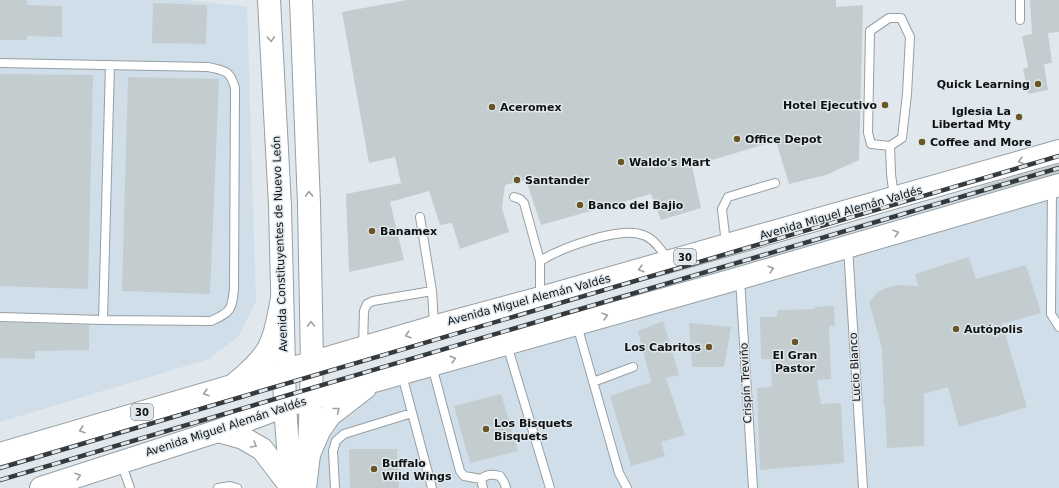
<svg xmlns="http://www.w3.org/2000/svg" width="1059" height="488" viewBox="0 0 1059 488" font-family="'DejaVu Sans',sans-serif">
<style>
.built{fill:#cfdee8}
.building{fill:#c3cdcf}
.lines{fill:none;stroke-linecap:round;stroke-linejoin:round}
.lane-casing{stroke:#979fa3;stroke-width:10}
.secondary-casing{stroke:#979fa3;stroke-width:24}
.highway-casing{stroke:#979fa3;stroke-width:24}
.lane{stroke:#fff;stroke-width:8}
.secondary{stroke:#fff;stroke-width:22}
.highway{stroke:#fff;stroke-width:22}
.rail-casing{stroke:#373a3c;stroke-width:4.5}
.rail{stroke:#e0e8ed;stroke-width:3;stroke-dasharray:9;stroke-linecap:butt}
.oneway{stroke:#9fa0a1}
.poi-dot{fill:#695624;stroke:#e0e8ed;stroke-width:1.5}
.labels{text-anchor:middle;dominant-baseline:central;stroke-width:3;stroke-linejoin:round;paint-order:stroke}
.shield{fill:#e0e8ed;stroke:#4e5254;stroke-width:1}
.shield-label{font-size:10px;font-weight:bold;fill:#0f1113}
.poi-label{font-size:11px;font-weight:bold;fill:#0f1113;stroke:#e0e8ed;text-anchor:start}
.street-label{font-size:11px;fill:#0f1113;stroke:#e0e8ed}
</style>
<rect width="100%" height="100%" fill="#e0e8ed"/>
<path class="built" d="M 0,0 L 188,0 L 247,7 L 256,301 L 239,336 L 209,359 L 0,422 Z
M 1059,164 L 1059,488 L 306,488 L 307,387 Z"/>
<path class="building" d="M 0,0 L 27,0 L 27,5 L 62,6 L 62,37 L 27,36 L 27,40 L 0,40 Z
M 407,0 L 836,0 L 836,7 L 863,5 L 859,160 L 826,175 L 789,184 L 776,141 L 692,166 L 701,208 L 661,220 L 651,194 L 541,225 L 526,180 L 505,185 L 502,208 L 509,232 L 460,249 L 452,223 L 440,225 L 429,191 L 390,202 L 404,260 L 349,272 L 346,194 L 401,183 L 395,157 L 369,163 L 342,12 Z
M 1030,0 L 1059,0 L 1059,32 L 1048,33 L 1052,63 L 1044,64 L 1048,90 L 1028,94 L 1023,69 L 1028,67 L 1022,36 L 1032,34 Z
M 153,3 L 207,5 L 206,44 L 152,43 Z
M 0,74 L 93,75 L 88,289 L 0,286 Z
M 128,77 L 219,79 L 210,294 L 122,291 Z
M 1059,164 L 1059,173 L 983,194 L 981,186 Z
M 969,257 L 976,279 L 1026,265 L 1041,313 L 1002,324 L 1027,407 L 959,427 L 948,387 L 924,394 L 924,446 L 887,448 L 885,406 L 884,406 L 882,348 L 869,302 L 878,292 L 888,287 L 898,285 L 918,286 L 915,274 Z
M 834,306 L 835,326 L 829,326 L 831,379 L 817,380 L 821,404 L 841,403 L 844,463 L 760,470 L 757,388 L 772,387 L 771,359 L 761,359 L 760,317 L 777,317 L 777,310 L 815,309 L 815,307 Z
M 663,321 L 679,375 L 666,378 L 685,435 L 661,442 L 665,456 L 631,466 L 610,396 L 651,382 L 638,331 Z
M 0,322 L 89,325 L 89,350 L 35,351 L 35,359 L 0,358 Z
M 689,323 L 731,327 L 724,367 L 692,367 Z
M 501,394 L 518,451 L 470,463 L 454,406 Z
M 349,449 L 397,449 L 399,488 L 350,488 Z"/>
<g class="lines">
<g class="lane-casing">
<path id="lane" d="M 889,18 L 901,18 L 910,37 L 907,94 L 902,138 L 890,146 L 871,144 L 868,133 L 870,31 Z
M 1020,20 L 1020,0
M 0,63 L 208,67 C 225,71 230,70 235,88 L 234,288 C 232,310 231,312 211,321 L 103,320 L 0,317
M 890,146 L 891,174 L 894,197
M 1052,188 L 1051,314 L 1059,327
M 514,197 L 520,199 L 524,203 L 540,261
M 420,217 L 432,291 L 434,325
M 726,244 L 722,209 L 728,197 L 775,183
M 848,247 L 863,488
M 740,279 L 753,488
M 540,298 L 540,261 C 561,248 620,226 643,235 C 654,238 662,252 669,260
M 103,320 L 110,65
M 577,325 L 619,473 L 627,488
M 507,345 L 550,488
M 363,347 L 364,311 L 367,304 L 373,301 L 432,291
M 432,366 L 460,471 L 464,476 L 481,479
M 402,375 L 432,488
M 593,382 L 633,367
M 121,462 L 130,488
M 218,488 L 230,486 L 237,488
M 335,488 L 333,451 L 336,441 L 344,434 L 412,413
M 483,488 L 481,479 C 487,474 492,474 500,476 L 504,482 L 506,488"/>
</g>
<g class="secondary-casing">
<path id="secondary" d="M 269,0 L 280,206 L 285,406 L 291,488
M 301,0 L 309,204 L 312,363 L 309,454 L 305,488"/>
</g>
<g class="highway-casing">
<path id="highway" d="M 236,383 C 247,374 257,365 265,354 C 276,338 278,317 282,299
M 218,431 L 243,438 L 262,449 L 291,487
M 0,454 L 440,325 L 540,298 L 1059,151
M 309,454 L 319,431 L 330,415 L 365,388
M 41,488 L 218,431 L 285,406 L 740,278 L 1059,185"/>
</g>
<use href="#lane" class="lane"/>
<use href="#secondary" class="secondary"/>
<use href="#highway" class="highway"/>
<g class="rail-casing">
<path id="rail" d="M 0,468 L 1059,156
M 0,480 L 1059,168"/>
</g>
<use href="#rail" class="rail"/>
</g>
<defs><path id="oneway-chevron" d="M-2-3.5L2.5 0L-2 3.5" fill="none" stroke-width="1.6" stroke-linecap="round" stroke-linejoin="round"/></defs>
<g class="oneway">
<use href="#oneway-chevron" transform="translate(271 39) rotate(87)"/>
<use href="#oneway-chevron" transform="translate(1021 161) rotate(164)"/>
<use href="#oneway-chevron" transform="translate(309 194) rotate(-92)"/>
<use href="#oneway-chevron" transform="translate(896 233) rotate(-16)"/>
<use href="#oneway-chevron" transform="translate(641 269) rotate(164)"/>
<use href="#oneway-chevron" transform="translate(771 269) rotate(-16)"/>
<use href="#oneway-chevron" transform="translate(605 316) rotate(-16)"/>
<use href="#oneway-chevron" transform="translate(311 324) rotate(-91)"/>
<use href="#oneway-chevron" transform="translate(408 335) rotate(163)"/>
<use href="#oneway-chevron" transform="translate(453 359) rotate(-16)"/>
<use href="#oneway-chevron" transform="translate(206 393) rotate(164)"/>
<use href="#oneway-chevron" transform="translate(337 410) rotate(-38)"/>
<use href="#oneway-chevron" transform="translate(82 430) rotate(164)"/>
<use href="#oneway-chevron" transform="translate(254 445) rotate(30)"/>
<use href="#oneway-chevron" transform="translate(78 476) rotate(-18)"/>
</g>
<g class="poi-dot">
<circle cx="1038" cy="84" r="4"/>
<circle cx="885" cy="105" r="4"/>
<circle cx="492" cy="107" r="4"/>
<circle cx="1019" cy="117" r="4"/>
<circle cx="737" cy="139" r="4"/>
<circle cx="922" cy="142" r="4"/>
<circle cx="621" cy="162" r="4"/>
<circle cx="517" cy="180" r="4"/>
<circle cx="580" cy="205" r="4"/>
<circle cx="372" cy="231" r="4"/>
<circle cx="956" cy="329" r="4"/>
<circle cx="795" cy="342" r="4"/>
<circle cx="709" cy="347" r="4"/>
<circle cx="486" cy="429" r="4"/>
<circle cx="374" cy="469" r="4"/>
</g>
<g class="labels">
<g class="shield">
<rect x="674" y="249" width="22" height="16" rx="3"/>
<rect x="131" y="404" width="22" height="16" rx="3"/>
</g>
<g class="shield-label">
<text x="685" y="257">30</text>
<text x="142" y="412">30</text>
</g>
<g class="poi-label">
<text x="1030" y="84" text-anchor="end">Quick Learning</text>
<text x="877" y="105" text-anchor="end">Hotel Ejecutivo</text>
<text x="500" y="107">Aceromex</text>
<text x="1011" y="111" text-anchor="end">Iglesia La<tspan x="1011" dy="13">Libertad Mty</tspan></text>
<text x="745" y="139">Office Depot</text>
<text x="930" y="142">Coffee and More</text>
<text x="629" y="162">Waldo's Mart</text>
<text x="525" y="180">Santander</text>
<text x="588" y="205">Banco del Bajio</text>
<text x="380" y="231">Banamex</text>
<text x="964" y="329">Autópolis</text>
<text x="701" y="347" text-anchor="end">Los Cabritos</text>
<text x="795" y="355" text-anchor="middle">El Gran<tspan x="795" dy="13">Pastor</tspan></text>
<text x="494" y="423">Los Bisquets<tspan x="494" dy="13">Bisquets</tspan></text>
<text x="382" y="463">Buffalo<tspan x="382" dy="13">Wild Wings</tspan></text>
</g>
<g class="street-label">
<text transform="translate(841 213) rotate(-16)">Avenida Miguel Alemán Valdés</text>
<text transform="translate(280 244) rotate(-92)">Avenida Constituyentes de Nuevo León</text>
<text transform="translate(529 300) rotate(-15)">Avenida Miguel Alemán Valdés</text>
<text transform="translate(855 367) rotate(-93)">Lucio Blanco</text>
<text transform="translate(746 383) rotate(-93)">Crispín Treviño</text>
<text transform="translate(226 427) rotate(-18)">Avenida Miguel Alemán Valdés</text>
</g>
</g>
</svg>
